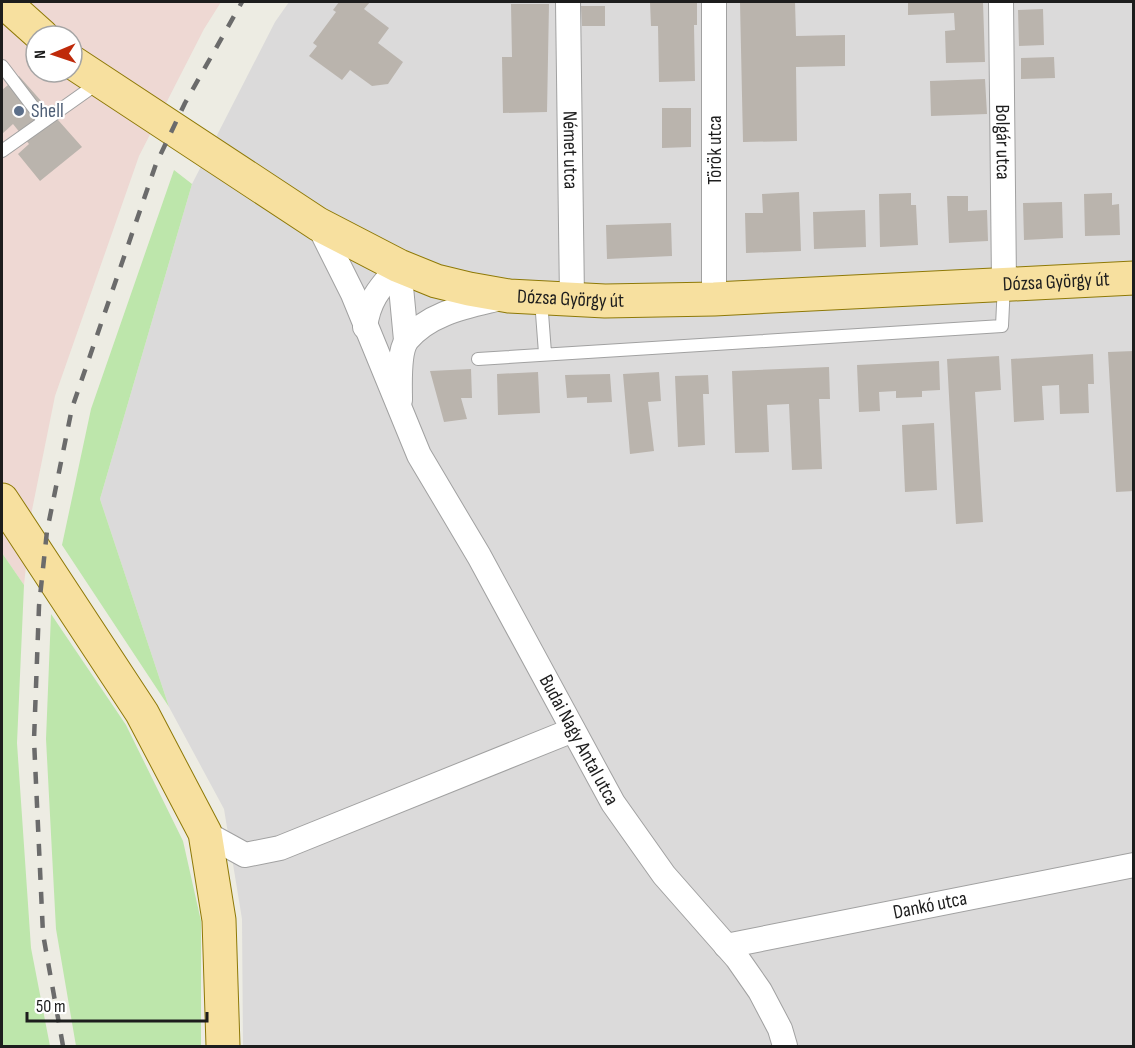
<svg xmlns="http://www.w3.org/2000/svg" width="1135" height="1048" viewBox="0 0 1135 1048" font-family="'Sofia Sans Condensed',sans-serif">
<style>
.residential{fill:#dbdada}
.commercial{fill:#eed8d3;fill-rule:evenodd}
.grass{fill:#bde6ab}
.building{fill:#bab4ad}
.lines{fill:none;stroke-linecap:round;stroke-linejoin:round}
.lane-casing{stroke:#a1a1a1;stroke-width:14}
.street-casing{stroke:#a1a1a1;stroke-width:26}
.primary-casing{stroke:#8e7907;stroke-width:35}
.lane{stroke:#fff;stroke-width:12}
.street{stroke:#fff;stroke-width:24}
.primary{stroke:#f7e09f;stroke-width:33}
.rail{stroke:#6b6b6b;stroke-width:4.5;stroke-dasharray:12 12;stroke-linecap:butt}
.service-dot{fill:#5c6f8a;stroke:#fff;stroke-width:2}
.labels{text-anchor:middle;dominant-baseline:central;stroke-width:4.5;stroke-linejoin:round;paint-order:stroke}
.service-label{font-size:20px;fill:#4e5e75;stroke:#fff;text-anchor:start}
.street-label{font-size:20px;fill:#1d1d1d;stroke:#fff}
</style>
<rect width="100%" height="100%" fill="#edece3"/>
<path class="residential" d="M 289,2 L 1133,2 L 1133,1046 L 243,1046 L 242,919 L 224,809 L 169,707 L 100,499 L 192,184 L 275,22 Z"/>
<path class="commercial" d="M 2,2 L 221,2 L 204,29 L 139,156 L 55,396 L 32,510 L 24,585 L 2,553 ZM 36,36 L 72,36 L 72,72 L 36,72 Z"/>
<path class="grass" d="M 174,170 L 192,184 L 100,499 L 169,707 L 62,545 L 91,409 Z
M 2,553 L 24,585 L 17,743 L 31,948 L 50,1046 L 2,1046 Z
M 51,614 L 126,725 L 183,841 L 201,921 L 201,1046 L 76,1046 L 56,929 L 46,739 Z"/>
<path class="building" d="M 339,2 L 370,2 L 364,9 L 389,28 L 378,43 L 403,62 L 388,84 L 372,86 L 350,70 L 342,80 L 309,56 L 317,46 L 313,43 L 336,12 L 333,10 Z
M 650,2 L 697,2 L 697,25 L 694,25 L 695,81 L 659,82 L 658,26 L 651,26 Z
M 740,2 L 795,2 L 796,36 L 845,35 L 845,66 L 796,67 L 797,141 L 743,142 Z
M 908,2 L 983,2 L 985,62 L 946,63 L 945,31 L 955,30 L 954,13 L 908,15 Z
M 511,4 L 549,4 L 547,112 L 503,113 L 502,57 L 512,57 Z
M 581,6 L 605,6 L 605,26 L 582,26 Z
M 1043,9 L 1044,45 L 1019,46 L 1018,10 Z
M 1054,57 L 1055,78 L 1021,79 L 1021,58 Z
M 19,76 L 82,147 L 40,181 L 18,154 L 29,144 L 13,124 L 2,134 L 2,90 Z
M 985,79 L 987,114 L 931,116 L 930,81 Z
M 662,108 L 691,108 L 691,147 L 662,148 Z
M 799,192 L 801,251 L 746,253 L 745,213 L 763,213 L 762,194 Z
M 911,193 L 911,205 L 916,205 L 918,245 L 880,247 L 879,194 Z
M 1112,193 L 1112,205 L 1119,204 L 1120,235 L 1085,236 L 1084,194 Z
M 947,196 L 968,196 L 968,211 L 987,210 L 988,241 L 949,243 Z
M 1062,202 L 1063,238 L 1024,240 L 1023,203 Z
M 865,210 L 866,247 L 814,249 L 813,212 Z
M 671,223 L 672,256 L 607,259 L 606,225 Z
M 1134,351 L 1134,491 L 1116,492 L 1108,352 Z
M 1093,354 L 1094,384 L 1088,384 L 1089,413 L 1060,414 L 1059,385 L 1042,386 L 1044,420 L 1014,422 L 1011,359 Z
M 999,356 L 1001,390 L 975,392 L 983,522 L 956,524 L 947,359 Z
M 939,361 L 940,390 L 922,391 L 922,397 L 896,398 L 896,391 L 879,392 L 880,411 L 859,412 L 857,365 Z
M 829,367 L 830,399 L 819,399 L 822,469 L 792,470 L 789,404 L 767,405 L 769,452 L 735,453 L 732,371 Z
M 471,369 L 472,398 L 461,398 L 467,419 L 444,422 L 430,371 Z
M 538,372 L 540,413 L 498,415 L 497,374 Z
M 659,372 L 661,401 L 648,402 L 654,451 L 630,454 L 623,374 Z
M 610,374 L 612,402 L 587,403 L 587,397 L 567,398 L 565,375 Z
M 708,375 L 709,394 L 703,394 L 705,445 L 678,447 L 675,376 Z
M 934,423 L 937,490 L 905,492 L 902,425 Z"/>
<g class="lines">
<g class="lane-casing">
<path id="lane" d="M 2,66 L 43,120
M 2,151 L 98,83
M 541,300 L 545,353
M 478,359 L 1002,326 L 1004,284"/>
</g>
<g class="street-casing">
<g id="street">
<path id="s1" d="M 568,2 L 572,299"/>
<path id="s2" d="M 1001,2 L 1004,283"/>
<path id="s3" d="M 318,224 L 353,294 L 419,455 L 479,556 L 613,803 L 664,875 L 737,958 L 760,991 L 780,1029 L 785,1046"/>
<path d="M 399,266 L 406,340"/>
<path d="M 714,299 L 714,2"/>
<path d="M 365,327 C 369,298 381,287 399,266"/>
<path d="M 400,400 C 400,385 398,352 407,340 C 430,312 469,306 501,298"/>
<path d="M 205,833 L 245,855 L 280,848 L 573,730"/>
<path id="s4" d="M 726,946 L 1134,865"/>
</g>
</g>
<g class="primary-casing">
<g id="primary">
<path d="M 4,2 L 42,36"/>
<path id="s5" d="M 72,62 L 318,224 L 399,266 L 436,281 L 469,289 L 509,296 L 605,301 L 714,299 L 1134,278"/>
<path d="M 2,500 L 142,713 L 205,833 L 219,920 L 223,1046"/>
</g>
</g>
<use href="#lane" class="lane"/>
<use href="#street" class="street"/>
<use href="#primary" class="primary"/>
<path class="rail" d="M 63,1046 L 43,934 L 34,740 L 39,606 L 47,531 L 72,408 L 156,164 L 185,103 L 242,2"/>
</g>
<circle class="service-dot" cx="19" cy="111" r="6"/>
<g class="labels">
<g class="service-label">
<text x="31" y="111">Shell</text>
</g>
<g class="street-label">
<text stroke="none"><textPath href="#s2" startOffset="140">Bolgár utca</textPath></text>
<text stroke="none"><textPath href="#s1" startOffset="148">Német utca</textPath></text>
<text transform="translate(715 150) rotate(-90)">Török utca</text>
<text stroke="none"><textPath href="#s5" startOffset="1048">Dózsa György út</textPath></text>
<text stroke="none"><textPath href="#s5" startOffset="562">Dózsa György út</textPath></text>
<text stroke="none"><textPath href="#s3" startOffset="579">Budai Nagy Antal utca</textPath></text>
<text stroke="none"><textPath href="#s4" startOffset="208">Dankó utca</textPath></text>
</g>
</g>
<rect width="1135" height="1048" fill="none" stroke="#1d1d1d" stroke-width="6"/>
<g transform="translate(54 54) rotate(268)"><circle r="28" fill="#ffffff" stroke="#a5a5a5" stroke-width="1.5"/>
<path d="M0-4.5L10 22L0 15L-10 22Z" fill="#bf2a0a"/>
<text y="-9" font-size="16" font-weight="bold" text-anchor="middle" fill="#1d1d1d">N</text>
</g>
<path d="M27 1012v9h180v-9" fill="none" stroke="#1d1d1d" stroke-width="3"/>
<text x="36" y="1012" font-size="18" fill="#1d1d1d" stroke="#ffffff" stroke-width="4.5" paint-order="stroke">50 m</text>
</svg>
